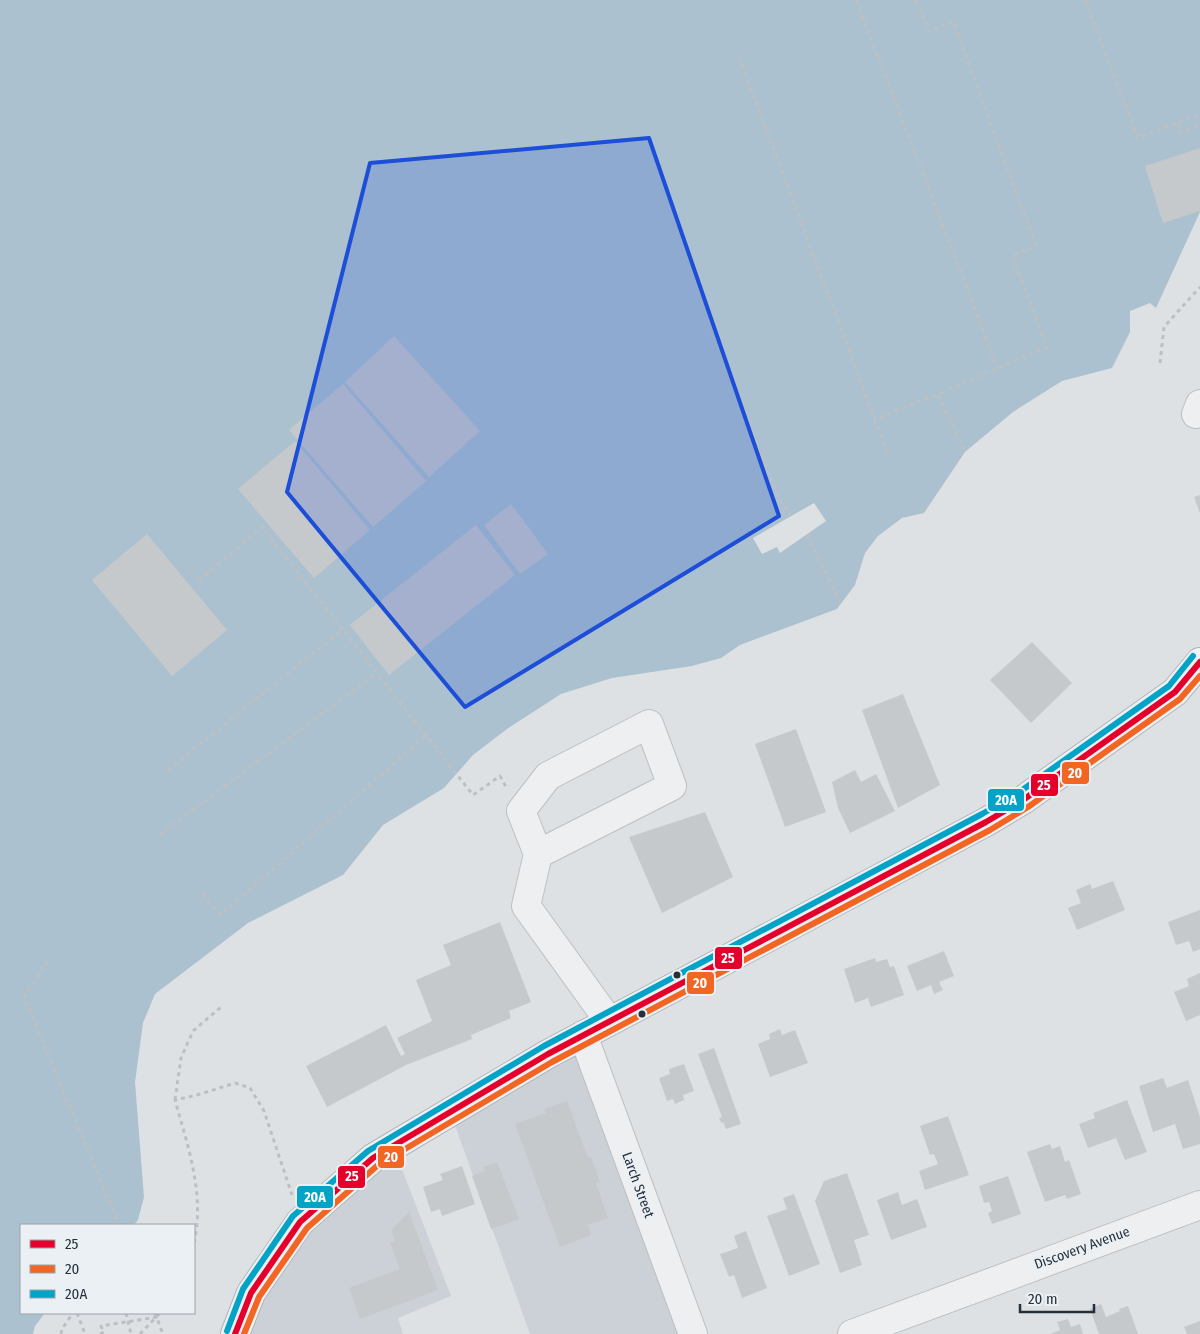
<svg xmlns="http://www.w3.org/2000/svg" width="1200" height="1334" viewBox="0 0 1200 1334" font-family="'Fira Sans Condensed',sans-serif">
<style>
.built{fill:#ccd1d7}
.water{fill:#acc1cf}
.pier{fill:#dee1e4}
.building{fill:#c6c9cc}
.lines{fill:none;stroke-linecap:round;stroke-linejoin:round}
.minor-casing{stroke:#bdbfc2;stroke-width:30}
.highway-casing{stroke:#b0b4b8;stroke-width:30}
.path{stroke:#bdc0c3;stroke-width:3;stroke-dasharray:4 4;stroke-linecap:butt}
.minor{stroke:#edeff0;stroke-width:28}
.highway{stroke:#f2f4f4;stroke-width:28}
.bus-1-casing{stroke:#ebf0f4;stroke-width:10}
.bus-2-casing{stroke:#ebf0f4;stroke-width:10}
.bus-3-casing{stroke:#ebf0f4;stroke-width:10}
.bus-1{stroke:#e4002b;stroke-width:6}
.bus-2{stroke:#f26522;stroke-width:6}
.bus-3{stroke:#02a3c7;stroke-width:6}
.marked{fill:#1d4ed8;fill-opacity:0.2;stroke:#1d4ed8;stroke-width:4;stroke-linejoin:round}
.bus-dot{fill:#26303c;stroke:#ebf0f4;stroke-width:2}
.labels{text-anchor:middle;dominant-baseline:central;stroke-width:4.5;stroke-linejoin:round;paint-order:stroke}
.street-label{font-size:14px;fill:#26303c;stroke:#ebf0f4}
.line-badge{stroke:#ebf0f4;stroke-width:2}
.badge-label{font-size:14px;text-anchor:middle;font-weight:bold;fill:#fff}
</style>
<rect width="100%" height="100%" fill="#dee1e4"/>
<path class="built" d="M 581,1041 L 689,1334 L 530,1334 L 452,1117 Z
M 395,1151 L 451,1296 L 398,1318 L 403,1334 L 242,1334 L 304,1226 Z"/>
<path class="water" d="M 0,0 L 1200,0 L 1200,212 L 1156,308 L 1150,303 L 1130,311 L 1130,332 L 1112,368 L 1062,381 L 1013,412 L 965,452 L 924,513 L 902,518 L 878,536 L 865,553 L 855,585 L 837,609 L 740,645 L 721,658 L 692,666 L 612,678 L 561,694 L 507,729 L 473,755 L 444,788 L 383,825 L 343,875 L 248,923 L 155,994 L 143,1023 L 135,1082 L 144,1197 L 138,1220 L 134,1225 L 21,1225 L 21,1313 L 45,1313 L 35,1326 L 33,1334 L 0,1334 Z"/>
<path class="pier" d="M 814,503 L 826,521 L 780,553 L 777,547 L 762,554 L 753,538 Z"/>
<path class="building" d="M 1200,148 L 1200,211 L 1163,223 L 1145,166 Z
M 394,336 L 480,431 L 429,477 L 345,382 Z
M 343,384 L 426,481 L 373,527 L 289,430 Z
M 295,441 L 370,530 L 314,578 L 238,489 Z
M 1200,495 L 1200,513 L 1194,497 Z
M 511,504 L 548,554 L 520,574 L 484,525 Z
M 476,525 L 515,575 L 389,675 L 350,625 Z
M 147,534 L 227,630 L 172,676 L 92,580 Z
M 1032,642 L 1072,683 L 1031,723 L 990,680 Z
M 903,694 L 940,785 L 898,808 L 862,710 Z
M 796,729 L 826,812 L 785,827 L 755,744 Z
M 855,770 L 861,782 L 876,774 L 895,811 L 850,833 L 838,808 L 832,782 Z
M 705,812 L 733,877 L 662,913 L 629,837 Z
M 1113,881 L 1125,910 L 1077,930 L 1068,908 L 1081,903 L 1076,890 L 1090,884 L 1092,889 Z
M 1200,910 L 1200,949 L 1193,952 L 1189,941 L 1176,945 L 1168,922 Z
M 500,922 L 531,1002 L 509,1011 L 511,1018 L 471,1035 L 472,1039 L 406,1065 L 327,1107 L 306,1066 L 386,1025 L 401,1056 L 405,1054 L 397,1038 L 432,1021 L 416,980 L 451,965 L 443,945 Z
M 944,951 L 954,976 L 939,982 L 943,990 L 934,994 L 931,985 L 917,991 L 907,966 Z
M 875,958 L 876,962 L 887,959 L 890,967 L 894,966 L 904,995 L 871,1007 L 868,998 L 855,1003 L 844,969 Z
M 1200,973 L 1200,1015 L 1186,1021 L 1174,992 L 1189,986 L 1187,979 Z
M 780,1029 L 782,1035 L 795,1030 L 808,1063 L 770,1077 L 758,1044 L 770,1039 L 769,1034 Z
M 714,1048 L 741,1124 L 726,1129 L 723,1122 L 721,1123 L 719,1118 L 722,1117 L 698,1054 Z
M 684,1064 L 694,1091 L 683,1095 L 684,1100 L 675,1104 L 673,1099 L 667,1101 L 659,1078 L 670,1074 L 669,1069 Z
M 1163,1078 L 1167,1088 L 1188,1080 L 1200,1117 L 1200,1144 L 1183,1149 L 1175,1124 L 1153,1132 L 1139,1086 Z
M 1127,1100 L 1147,1152 L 1125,1160 L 1116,1138 L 1088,1148 L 1079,1124 L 1095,1118 L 1093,1113 Z
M 567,1101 L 588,1158 L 591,1157 L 600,1182 L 596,1183 L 608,1218 L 588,1225 L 591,1235 L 560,1247 L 515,1124 L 546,1113 L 544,1109 Z
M 948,1116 L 969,1175 L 925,1190 L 919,1171 L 938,1164 L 934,1154 L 930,1155 L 920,1126 Z
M 1050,1144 L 1052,1149 L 1060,1146 L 1065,1162 L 1069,1160 L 1081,1194 L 1067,1199 L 1065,1195 L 1045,1202 L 1027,1152 Z
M 497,1162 L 519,1219 L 491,1229 L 472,1176 L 485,1171 L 483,1167 Z
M 462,1166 L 475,1204 L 442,1216 L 440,1209 L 431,1212 L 423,1187 L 443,1180 L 440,1174 Z
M 847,1173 L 869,1235 L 854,1240 L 862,1265 L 840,1273 L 815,1201 L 824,1181 Z
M 1008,1176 L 1021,1214 L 992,1224 L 988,1213 L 992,1211 L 989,1202 L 984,1203 L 979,1186 Z
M 898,1192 L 902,1205 L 917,1199 L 927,1227 L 891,1240 L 877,1200 Z
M 794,1194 L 820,1264 L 789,1276 L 767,1216 L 787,1209 L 783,1198 Z
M 409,1212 L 438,1290 L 360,1319 L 349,1288 L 400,1269 L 390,1243 L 395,1241 L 391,1230 Z
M 746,1231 L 767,1288 L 742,1298 L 734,1275 L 729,1277 L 720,1254 L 738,1248 L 734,1236 Z
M 1101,1304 L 1106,1317 L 1120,1311 L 1119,1309 L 1128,1306 L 1138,1334 L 1099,1334 L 1090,1309 Z
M 1068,1319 L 1071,1327 L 1080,1324 L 1083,1334 L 1050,1334 L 1060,1330 L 1057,1322 Z
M 1200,1321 L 1200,1334 L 1187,1334 L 1184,1327 Z"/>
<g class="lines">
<g class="minor-casing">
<path id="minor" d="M 1196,414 L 1200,404
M 538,854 L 521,811 L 548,776 L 649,724 L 672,786 L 538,854 L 526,906 L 609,1021
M 583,1035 L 693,1334
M 852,1334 L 1200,1205"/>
</g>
<g class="highway-casing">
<path id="highway" d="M 235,1334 L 251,1293 L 300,1222 L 373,1158 L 548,1054 L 986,822 L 1023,800 L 1175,692 L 1200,662"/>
</g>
<path class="path" d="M 856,0 L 998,369
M 916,0 L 930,32 L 953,21 L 1036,246 L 1012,255 L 1047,347 L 938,394
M 1085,0 L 1138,138 L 1200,115
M 739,57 L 875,419 L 938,394 L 965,452
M 1178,123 L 1181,133 L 1200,125
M 712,329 L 778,498 L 791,516
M 1160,363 L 1164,327 L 1200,287
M 875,419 L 889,457
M 807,535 L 841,603
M 199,580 L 262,527 L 473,795 L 500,776 L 506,787
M 168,770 L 343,629
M 159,835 L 377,673
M 202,894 L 221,915 L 426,735
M 48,961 L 24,997 L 119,1225
M 175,1100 L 181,1058 L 193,1031 L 221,1007
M 194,1243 C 205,1194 188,1147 175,1100 L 197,1095 L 235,1083 L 250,1088 L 264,1111 L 292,1195
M 77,1313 L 85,1334
M 126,1313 L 131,1334
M 155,1313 L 163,1334
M 61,1334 L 62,1329 L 73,1313
M 100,1334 L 104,1332 L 101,1326 L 157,1317
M 140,1334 L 160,1313"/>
<use href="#minor" class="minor"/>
<use href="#highway" class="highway"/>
<g class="bus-1-casing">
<path id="bus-1" d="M 235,1334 L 251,1293 L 300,1222 L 373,1158 L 548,1054 L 986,822 L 1023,800 L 1175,692 L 1200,662"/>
</g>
<g class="bus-2-casing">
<path id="bus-2" d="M 244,1334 L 259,1297 L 307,1228 L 378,1165 L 552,1062 L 990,830 L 1028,807 L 1180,699 L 1200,676"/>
</g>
<g class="bus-3-casing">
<path id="bus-3" d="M 227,1331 L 243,1289 L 293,1216 L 368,1151 L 544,1046 L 982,814 L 1018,793 L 1169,686 L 1193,656"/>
</g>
<use href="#bus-1" class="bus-1"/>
<use href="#bus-2" class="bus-2"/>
<use href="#bus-3" class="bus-3"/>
</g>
<path class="marked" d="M 649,138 L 779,516 L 465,707 L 287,492 L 370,163 Z"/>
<g class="bus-dot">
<circle cx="677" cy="975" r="4.5"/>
<circle cx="642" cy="1014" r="4.5"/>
</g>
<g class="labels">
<g class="street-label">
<text transform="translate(638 1185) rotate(70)">Larch Street</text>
<text transform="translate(1082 1248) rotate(-20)">Discovery Avenue</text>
</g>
</g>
<g class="line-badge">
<rect x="1061" y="761" width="29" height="24" rx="5" fill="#f26522"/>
<rect x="1030" y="773" width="29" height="24" rx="5" fill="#e4002b"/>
<rect x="987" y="788" width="38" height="24" rx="5" fill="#02a3c7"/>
<rect x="714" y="946" width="29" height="24" rx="5" fill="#e4002b"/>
<rect x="686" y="971" width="29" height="24" rx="5" fill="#f26522"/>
<rect x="377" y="1145" width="28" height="24" rx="5" fill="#f26522"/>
<rect x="337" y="1165" width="29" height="24" rx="5" fill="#e4002b"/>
<rect x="296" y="1185" width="38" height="24" rx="5" fill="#02a3c7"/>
</g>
<g class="badge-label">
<text x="1075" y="778">20</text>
<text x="1044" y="790">25</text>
<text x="1006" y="805">20A</text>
<text x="728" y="963">25</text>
<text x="700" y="988">20</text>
<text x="391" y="1162">20</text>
<text x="352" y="1181">25</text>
<text x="315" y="1202">20A</text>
</g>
<rect x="20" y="1224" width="175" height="90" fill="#ebf0f4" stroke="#9ca3aa"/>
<rect x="30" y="1240" width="25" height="8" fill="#e4002b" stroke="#9ca3aa"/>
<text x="65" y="1249" font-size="15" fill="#26303c">25</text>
<rect x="30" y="1265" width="25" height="8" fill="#f26522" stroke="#9ca3aa"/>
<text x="65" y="1274" font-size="15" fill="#26303c">20</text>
<rect x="30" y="1290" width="25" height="8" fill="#02a3c7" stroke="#9ca3aa"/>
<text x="65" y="1299" font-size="15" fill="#26303c">20A</text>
<path d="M1020 1304v8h74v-8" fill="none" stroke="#26303c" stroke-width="2.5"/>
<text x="1028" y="1304" font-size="15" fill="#26303c" stroke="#ebf0f4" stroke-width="4" paint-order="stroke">20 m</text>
</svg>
